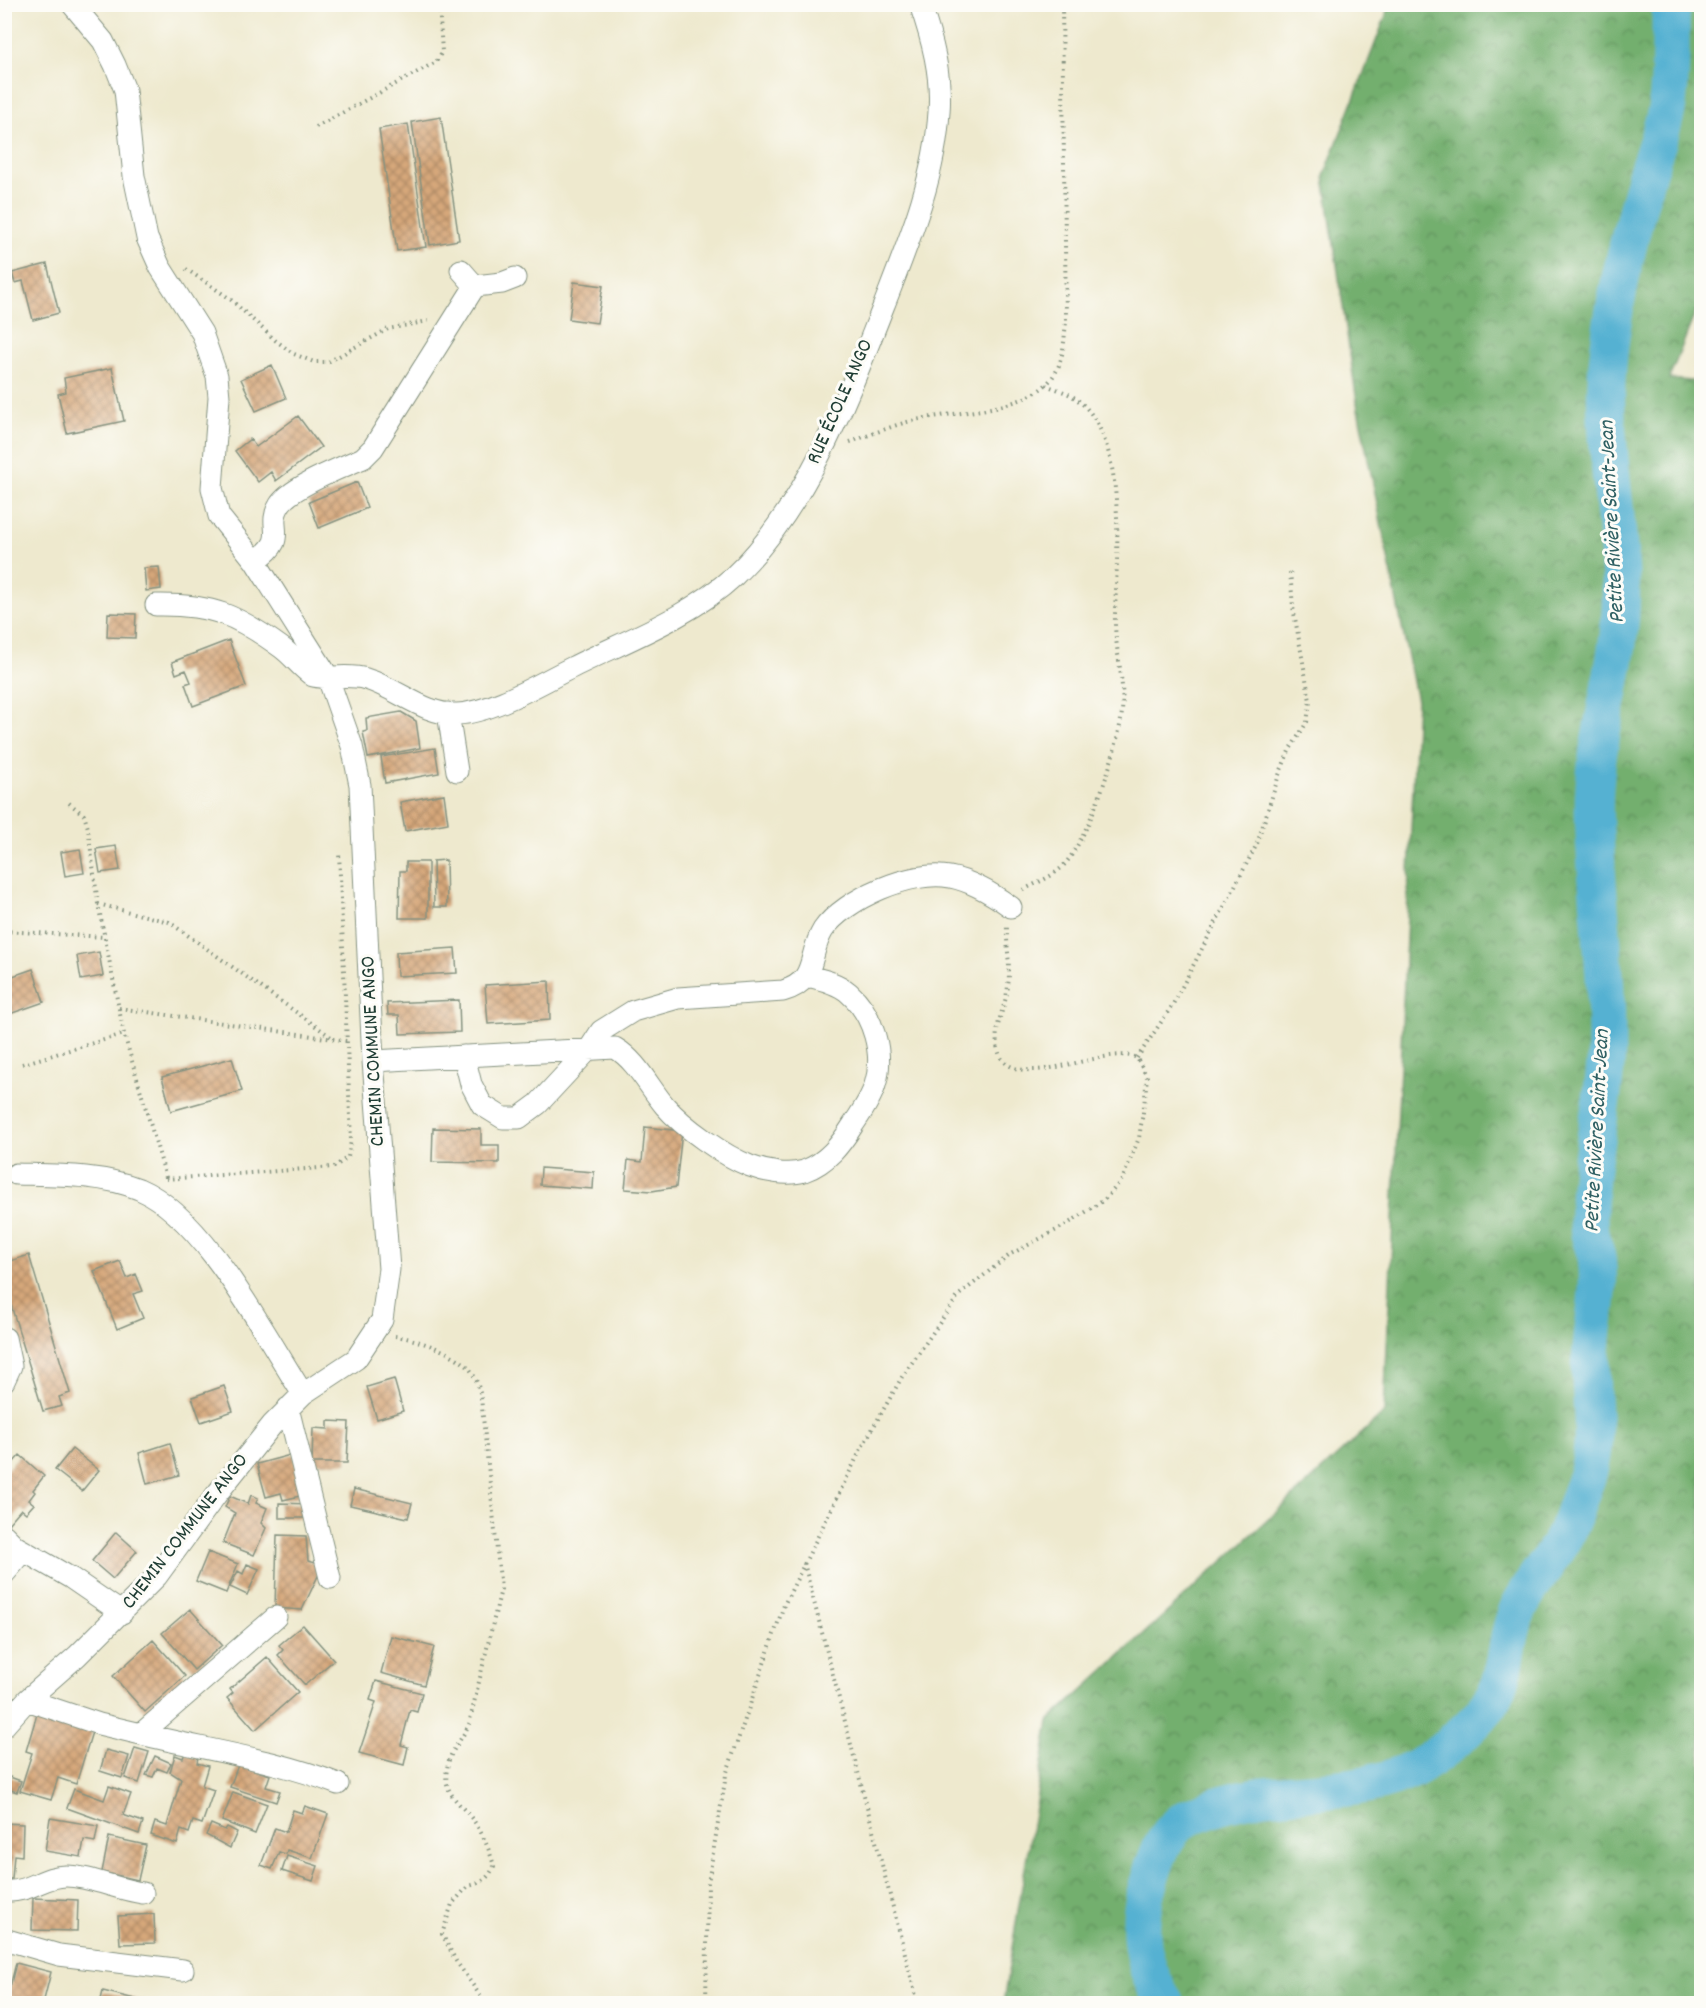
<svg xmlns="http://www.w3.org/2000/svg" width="1706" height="2008" viewBox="0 0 1706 2008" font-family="Dekko,sans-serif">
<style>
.forest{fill:url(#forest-crowns);stroke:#497651;stroke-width:1.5}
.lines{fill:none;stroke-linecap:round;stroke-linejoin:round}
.river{stroke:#54b1d2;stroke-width:38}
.building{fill:url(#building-cross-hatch)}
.minor-casing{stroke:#869381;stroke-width:23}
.path{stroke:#869381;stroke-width:4;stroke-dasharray:1.5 4.5;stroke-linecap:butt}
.minor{stroke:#fff;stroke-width:21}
.labels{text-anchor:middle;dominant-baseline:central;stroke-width:6;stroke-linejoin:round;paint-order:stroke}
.street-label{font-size:21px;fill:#1f3d34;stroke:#fdfcf7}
.water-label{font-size:22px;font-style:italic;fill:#2f6063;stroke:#fdfcf7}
</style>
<defs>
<pattern id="forest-crowns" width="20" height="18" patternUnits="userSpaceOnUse" patternTransform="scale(1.5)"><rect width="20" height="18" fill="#73af6e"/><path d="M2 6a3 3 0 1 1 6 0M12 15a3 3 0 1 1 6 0" fill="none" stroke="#5e905b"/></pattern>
<pattern id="building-cross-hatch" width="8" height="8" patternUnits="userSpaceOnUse" patternTransform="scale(1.5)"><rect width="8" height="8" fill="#d6a77a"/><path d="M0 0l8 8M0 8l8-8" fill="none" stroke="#ad8965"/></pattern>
</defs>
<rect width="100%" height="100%" fill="#fdfcf7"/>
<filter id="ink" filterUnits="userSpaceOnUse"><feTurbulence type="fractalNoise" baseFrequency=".0167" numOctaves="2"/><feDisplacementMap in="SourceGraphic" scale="12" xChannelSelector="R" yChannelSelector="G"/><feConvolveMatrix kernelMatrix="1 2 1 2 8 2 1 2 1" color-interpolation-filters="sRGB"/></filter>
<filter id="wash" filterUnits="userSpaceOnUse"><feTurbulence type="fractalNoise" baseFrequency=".008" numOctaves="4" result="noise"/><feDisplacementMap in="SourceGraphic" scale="24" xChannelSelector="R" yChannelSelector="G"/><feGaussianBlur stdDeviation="1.35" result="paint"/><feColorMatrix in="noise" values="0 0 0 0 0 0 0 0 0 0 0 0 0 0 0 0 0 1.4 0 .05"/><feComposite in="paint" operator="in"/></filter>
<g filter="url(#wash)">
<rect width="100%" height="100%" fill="#eee9ce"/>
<path class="forest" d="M 1390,5 L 1701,5 L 1701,298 L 1669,379 L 1702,382 L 1701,2003 L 1003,2003 L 1049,1721 L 1384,1413 L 1417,701 L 1358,409 L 1324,176 Z"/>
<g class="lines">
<path class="river" d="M 1166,2004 C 1141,1967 1135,1926 1148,1884 C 1155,1863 1161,1839 1179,1824 C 1189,1815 1207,1810 1220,1805 C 1288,1783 1369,1802 1430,1759 C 1450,1746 1484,1717 1495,1695 C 1508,1668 1506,1635 1519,1607 C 1531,1583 1549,1563 1562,1540 C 1572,1524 1576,1504 1583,1487 C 1601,1445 1589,1407 1591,1363 C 1591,1329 1601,1296 1597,1261 C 1596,1249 1589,1239 1589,1228 C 1585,1176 1603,1111 1606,1058 C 1609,978 1596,897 1594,818 C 1591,741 1622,668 1621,591 C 1620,527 1606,462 1606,397 C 1607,326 1625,253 1644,184 C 1651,158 1662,134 1667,107 C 1672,74 1670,38 1671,4"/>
</g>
<g id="blocks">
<path class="building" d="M 441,117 L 459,240 L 430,245 L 412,122 Z
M 408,124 L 426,247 L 397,251 L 379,129 Z
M 47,264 L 59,313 L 33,320 L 23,281 L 15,283 L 12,273 Z
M 574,282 L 603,286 L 597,323 L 569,319 Z
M 272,365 L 286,398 L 256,411 L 241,379 Z
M 112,368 L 124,421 L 67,433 L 58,394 L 66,392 L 64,378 Z
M 298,416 L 321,447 L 276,481 L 271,472 L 258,482 L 235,451 L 250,439 L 256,447 Z
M 357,482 L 367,508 L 319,528 L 309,502 Z
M 159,567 L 161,589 L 146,591 L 144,568 Z
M 108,613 L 136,614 L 135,638 L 107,637 Z
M 229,640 L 246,686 L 193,706 L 185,684 L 191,682 L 186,670 L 176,674 L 172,662 Z
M 401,712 L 416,721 L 420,748 L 368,758 L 363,732 L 367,731 L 366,718 Z
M 435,748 L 439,773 L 385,783 L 381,757 Z
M 444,794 L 448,823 L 405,831 L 400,802 Z
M 116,846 L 120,870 L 100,873 L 96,849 Z
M 80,849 L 84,873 L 65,876 L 61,852 Z
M 446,860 L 447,907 L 434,907 L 433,861 Z
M 406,862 L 428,862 L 428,918 L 399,918 L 400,871 L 406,871 Z
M 455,948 L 457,973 L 397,976 L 396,952 Z
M 99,952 L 103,976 L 81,980 L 77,956 Z
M 33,969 L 44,1002 L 4,1016 L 4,979 Z
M 549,981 L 550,1020 L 488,1024 L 485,985 Z
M 459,1000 L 460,1032 L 400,1034 L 399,1015 L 388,1015 L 387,1003 Z
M 232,1058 L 242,1091 L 171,1111 L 162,1077 Z
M 645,1127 L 682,1131 L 676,1187 L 652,1191 L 625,1189 L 628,1160 L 642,1162 Z
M 433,1128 L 481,1129 L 481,1145 L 499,1145 L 499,1163 L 432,1162 Z
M 541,1168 L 594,1172 L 593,1189 L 540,1185 Z
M 29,1255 L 70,1393 L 59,1397 L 62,1406 L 43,1411 L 4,1282 L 4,1263 Z
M 120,1261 L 127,1278 L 136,1274 L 143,1291 L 133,1294 L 143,1318 L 117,1329 L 94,1271 Z
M 394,1379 L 403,1411 L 377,1419 L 367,1387 Z
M 224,1386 L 233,1411 L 201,1422 L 192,1397 Z
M 328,1421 L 349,1422 L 347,1463 L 312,1463 L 313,1428 L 328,1429 Z
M 170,1443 L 179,1475 L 147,1484 L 139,1453 Z
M 72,1449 L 99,1470 L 82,1491 L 55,1470 Z
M 294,1454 L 304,1495 L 283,1500 L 281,1493 L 266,1497 L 257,1464 Z
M 20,1455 L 44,1476 L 33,1490 L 35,1492 L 29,1500 L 34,1504 L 26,1513 L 21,1509 L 8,1524 L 4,1521 L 4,1473 Z
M 354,1489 L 412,1503 L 408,1518 L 350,1505 Z
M 251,1495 L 258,1498 L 256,1503 L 267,1508 L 261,1523 L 266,1528 L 254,1555 L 223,1543 L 235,1513 L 225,1507 L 230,1496 L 248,1504 Z
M 279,1503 L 309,1504 L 308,1518 L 279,1518 Z
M 116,1532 L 137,1551 L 113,1579 L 92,1561 Z
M 277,1535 L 306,1536 L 308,1561 L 323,1565 L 302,1610 L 275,1608 Z
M 208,1552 L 238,1564 L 226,1593 L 196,1581 Z
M 247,1564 L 259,1569 L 247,1595 L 230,1587 L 238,1571 L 243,1574 Z
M 190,1609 L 222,1645 L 194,1670 L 162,1633 Z
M 303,1625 L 334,1660 L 305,1685 L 278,1655 L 283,1650 L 279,1645 Z
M 391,1636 L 434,1647 L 424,1685 L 381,1673 Z
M 153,1640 L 185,1676 L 145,1712 L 113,1676 Z
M 267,1657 L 298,1692 L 255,1730 L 227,1698 L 233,1693 L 230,1689 Z
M 376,1681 L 422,1693 L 417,1712 L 410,1710 L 401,1745 L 408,1747 L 404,1765 L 359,1753 L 376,1702 L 370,1700 Z
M 37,1714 L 92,1732 L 76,1784 L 58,1778 L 51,1800 L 20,1791 L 32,1753 L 26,1751 Z
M 135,1748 L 149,1752 L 139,1783 L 125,1778 Z
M 106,1750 L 129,1756 L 122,1778 L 100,1771 Z
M 185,1753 L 198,1757 L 197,1763 L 208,1766 L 202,1786 L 214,1790 L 202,1824 L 193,1821 L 189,1833 L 181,1830 L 177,1844 L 151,1835 L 155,1822 L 167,1826 L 181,1779 L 170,1772 L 175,1755 L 183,1758 Z
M 155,1756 L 171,1763 L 167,1772 L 157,1768 L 153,1777 L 146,1775 Z
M 238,1765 L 270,1775 L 266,1787 L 280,1791 L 276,1802 L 230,1787 Z
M 4,1775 L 21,1781 L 17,1792 L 4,1788 Z
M 109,1786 L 131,1794 L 123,1815 L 143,1822 L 139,1834 L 67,1808 L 74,1789 L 104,1800 Z
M 233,1792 L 267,1804 L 255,1834 L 222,1821 Z
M 305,1806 L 328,1814 L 312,1858 L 287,1850 L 286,1854 L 279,1852 L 272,1869 L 261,1865 L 275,1828 L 286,1832 L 293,1810 L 302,1813 Z
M 50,1818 L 98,1826 L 95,1842 L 84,1840 L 81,1857 L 45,1851 Z
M 4,1823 L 23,1824 L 22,1856 L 14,1855 L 12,1879 L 4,1879 Z
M 211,1824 L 225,1830 L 227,1827 L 237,1832 L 230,1848 L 206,1835 Z
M 109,1837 L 146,1845 L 138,1880 L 102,1872 Z
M 287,1856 L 318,1866 L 313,1881 L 282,1871 Z
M 33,1898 L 78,1900 L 77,1931 L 32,1930 Z
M 154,1914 L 155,1943 L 120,1944 L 118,1916 Z
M 16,1963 L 51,1972 L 43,2004 L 27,2004 L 7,1999 Z
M 103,1991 L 151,2003 L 151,2004 L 100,2004 Z"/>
</g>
</g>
<g filter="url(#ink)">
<use href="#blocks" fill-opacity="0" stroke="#869381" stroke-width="1.5"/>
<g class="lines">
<g class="minor-casing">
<path id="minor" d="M 461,270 L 475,286
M 255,561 C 291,538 266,528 279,506 C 289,487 343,467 363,458 L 373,448 L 475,286 L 502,283 L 515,278
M 156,605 C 212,604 237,615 282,648 C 293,656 301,668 313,676 C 324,680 348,673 366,679 C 397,688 424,715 457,714 C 492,713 542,682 573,667 C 627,640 690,617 734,576 C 807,507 848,396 884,305 C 908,243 935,179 939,112 C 942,75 932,39 920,4
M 448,713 L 457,771
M 464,1056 L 471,1084 L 482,1105 L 503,1118 L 519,1118 L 538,1104 L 590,1048 L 601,1031 L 633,1011 L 678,998 L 783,991 C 818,981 807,956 823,930 C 844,899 913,869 950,877 C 972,881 993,894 1011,907
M 373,1061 L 615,1048 C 636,1060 649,1087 665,1106 C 683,1127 724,1156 750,1166 C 766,1172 788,1176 804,1171 C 827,1163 841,1144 853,1125 C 861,1113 871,1099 875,1085 C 885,1054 873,1014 849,993 C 838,983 821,979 807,976
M 16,1174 C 56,1175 101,1174 139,1189 C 205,1217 264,1334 303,1394
M 4,1381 L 11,1366 L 5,1338
M 288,1408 L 330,1578
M 4,1535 L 15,1546 L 71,1578 L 122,1613
M 4,1574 L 24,1551
M 27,1700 L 99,1724 L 141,1734 L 276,1617
M 4,1726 L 27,1700 L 77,1656 L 157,1576 L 216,1495 L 272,1425 L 303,1394 L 356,1359 L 382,1320 L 389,1269 L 373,1061 L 360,785 L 352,746 L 327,675 L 255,561 L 219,516 L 212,488 L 219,397 L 217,376 L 202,333 L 160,267 L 147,238 L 134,176 L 125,90 L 115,65 L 103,41 L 72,4
M 141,1734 C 206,1750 275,1759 338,1784
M 4,1891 C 31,1893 42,1876 66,1876 C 90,1876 118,1890 143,1893
M 4,1939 L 59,1955 L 183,1970"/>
</g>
<path class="path" d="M 316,127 L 436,62 L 442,52 L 439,4
M 186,269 L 229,298 L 275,340 L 294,354 L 314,362 L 328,362 L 388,329 L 428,321
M 850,442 C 870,435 891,426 911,421 C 951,411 1030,413 1054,375 C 1064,360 1064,339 1066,322 L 1062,4
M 69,803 L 84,815 L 88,828 L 98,904 L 124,1034 L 167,1181
M 1023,890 C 1038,882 1053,877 1065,864 C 1089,836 1119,748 1122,711 C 1125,679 1114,647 1115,615 C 1116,558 1130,436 1075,398 C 1067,392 1055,389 1046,385
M 98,904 L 169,922 L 334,1039
M 4,931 L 104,937
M 119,1008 L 347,1041
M 1137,1058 L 1172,1006 L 1257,844 L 1279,775 L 1289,751 L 1307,722 L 1310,701 L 1293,607 L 1290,571
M 22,1064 L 124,1034
M 166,1179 L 334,1167 L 348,1157 L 351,1141 L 339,852
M 395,1336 C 414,1338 456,1353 469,1368 C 476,1377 479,1387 481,1398 L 501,1589 L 469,1724 C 464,1736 452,1750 449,1760 C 440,1792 455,1797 473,1820 C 482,1832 490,1851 494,1866 C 488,1879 482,1883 468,1886 L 452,1904 L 442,1934 L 456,1961 L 486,2004
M 804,1563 L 918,2004
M 706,2004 L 708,1883 L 726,1775 L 784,1605 L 861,1449 L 902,1377 L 959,1295 L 1011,1254 L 1066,1225 L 1104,1200 L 1122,1180 L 1139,1138 L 1144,1106 L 1147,1077 L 1137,1058 C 1104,1042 1005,1102 997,1045 C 994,1025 1006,1006 1008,986 C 1011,966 1006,946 1007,926"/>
<use href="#minor" class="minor"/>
</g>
</g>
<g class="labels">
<g class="street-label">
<text transform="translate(841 402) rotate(-66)">RUE ÉCOLE ANGO</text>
<text transform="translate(374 1051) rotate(-93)">CHEMIN COMMUNE ANGO</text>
<text transform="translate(186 1532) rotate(-52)">CHEMIN COMMUNE ANGO</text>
</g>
<g class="water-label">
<text transform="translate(1613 522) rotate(-93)">Petite Rivière Saint-Jean</text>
<text transform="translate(1598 1131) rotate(-87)">Petite Rivière Saint-Jean</text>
</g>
</g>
<rect width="1706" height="2008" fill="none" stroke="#fdfcf7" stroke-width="24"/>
</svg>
